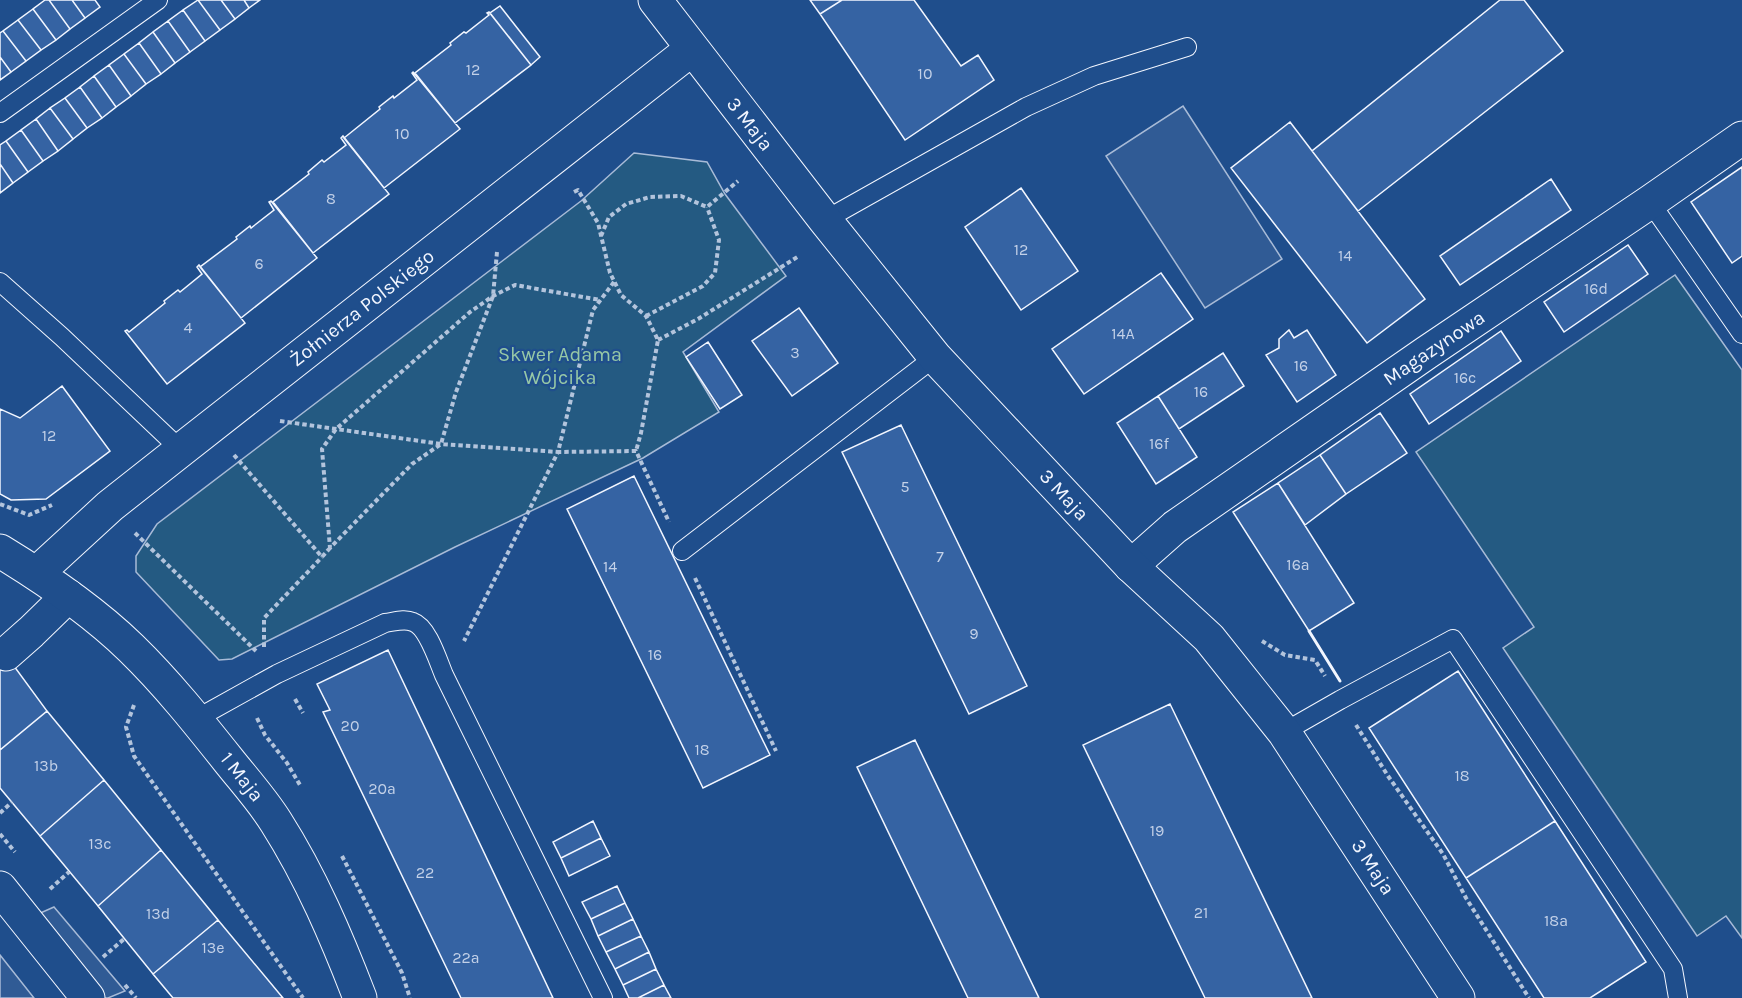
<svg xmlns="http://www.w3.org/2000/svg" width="1742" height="998" viewBox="0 0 1742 998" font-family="Karla,sans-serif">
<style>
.green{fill:#245a82;stroke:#a8bbd7;stroke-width:1.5}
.parking{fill:#305b95;stroke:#a8bbd7;stroke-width:1.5}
.building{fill:#3563a3;stroke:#f2f6ff;stroke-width:1.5}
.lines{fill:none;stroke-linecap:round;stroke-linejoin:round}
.service-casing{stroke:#f2f6ff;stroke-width:20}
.minor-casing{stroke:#f2f6ff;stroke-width:35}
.tertiary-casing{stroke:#f2f6ff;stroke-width:35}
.path{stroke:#b3c4dc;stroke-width:4;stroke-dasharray:4.5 3;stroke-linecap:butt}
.service{stroke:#1f4e8c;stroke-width:18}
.minor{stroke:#1f4e8c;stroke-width:33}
.tertiary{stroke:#1f4e8c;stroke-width:33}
.wall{stroke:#f2f6ff;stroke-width:3}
.labels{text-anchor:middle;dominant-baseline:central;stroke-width:4.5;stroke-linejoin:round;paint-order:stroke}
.number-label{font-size:16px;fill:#c3d1e8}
.street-label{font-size:20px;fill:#f2f6ff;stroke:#1f4e8c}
.park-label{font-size:20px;fill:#97c8a6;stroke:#1f4e8c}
</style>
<rect width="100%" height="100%" fill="#1f4e8c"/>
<path class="green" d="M 634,153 L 707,162 L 725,194 L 786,276 L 683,352 L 719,412 L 643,458 L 455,547 L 232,659 L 219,660 L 136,572 L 136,556 L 157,524 L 581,201 Z
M 1675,275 L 1742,370 L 1742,938 L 1726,916 L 1697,936 L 1503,648 L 1534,627 L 1416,452 Z"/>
<path class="parking" d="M 1183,106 L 1282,259 L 1205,308 L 1106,156 Z
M 54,907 L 125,991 L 108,998 L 95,998 L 29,918 Z
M 0,955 L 34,998 L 0,998 Z"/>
<path class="building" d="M 45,0 L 49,0 L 70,29 L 56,40 L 33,9 Z
M 49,0 L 72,0 L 85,18 L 70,29 Z
M 72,0 L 95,0 L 100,7 L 85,18 Z
M 198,0 L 220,30 L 205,41 L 183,10 Z
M 198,0 L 221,0 L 235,19 L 220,30 Z
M 221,0 L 244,0 L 249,8 L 235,19 Z
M 244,0 L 260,0 L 249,8 Z
M 810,0 L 842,0 L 820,14 Z
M 842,0 L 914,0 L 961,66 L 978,55 L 994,80 L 905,140 L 820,14 Z
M 1500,0 L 1524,0 L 1563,51 L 1358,211 L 1312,151 Z
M 500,6 L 540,57 L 531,65 L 490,13 Z
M 33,9 L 56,40 L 41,50 L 18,20 Z
M 183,10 L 205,41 L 190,52 L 168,21 Z
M 489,12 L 531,65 L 455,123 L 415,73 L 451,45 L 450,43 L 464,32 L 466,33 L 489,15 L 487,13 Z
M 18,20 L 41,50 L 26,61 L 3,31 Z
M 168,21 L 190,52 L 175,63 L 153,32 Z
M 3,31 L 26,61 L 11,72 L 0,57 L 0,33 Z
M 153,32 L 175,63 L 161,74 L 139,43 Z
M 139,43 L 161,74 L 146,84 L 124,54 Z
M 124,54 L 146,84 L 131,96 L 109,65 Z
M 0,57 L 11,72 L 0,80 Z
M 109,65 L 131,96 L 116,107 L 94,76 Z
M 413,72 L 460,129 L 384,188 L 344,138 L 380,109 L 379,107 L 393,96 L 394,98 L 417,80 L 412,73 Z
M 94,76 L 116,107 L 102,118 L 80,87 Z
M 80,87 L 102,118 L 87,128 L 65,98 Z
M 65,98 L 87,128 L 73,139 L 50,108 Z
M 50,108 L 73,139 L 58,151 L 36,119 Z
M 36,119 L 58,151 L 43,161 L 21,130 Z
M 1290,122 L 1425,299 L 1367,343 L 1231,168 Z
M 21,130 L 43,161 L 28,172 L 6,141 Z
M 343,136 L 389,194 L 313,253 L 273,202 L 309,174 L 308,172 L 322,160 L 324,162 L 346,145 L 341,138 Z
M 6,141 L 28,172 L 13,183 L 0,164 L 0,145 Z
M 0,164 L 13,183 L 0,193 Z
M 1742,167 L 1742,256 L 1732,263 L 1691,202 Z
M 1551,179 L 1571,210 L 1460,285 L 1440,256 Z
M 1021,188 L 1078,271 L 1021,310 L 965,227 Z
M 271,201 L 317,258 L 241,318 L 200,267 L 237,239 L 236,237 L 250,226 L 251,228 L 274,210 L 269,202 Z
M 1628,245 L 1648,274 L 1564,332 L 1544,302 Z
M 199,265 L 245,323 L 167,384 L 125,331 L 127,330 L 129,332 L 165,303 L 164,301 L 178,290 L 180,292 L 202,274 L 197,267 Z
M 1161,273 L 1193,319 L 1084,394 L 1052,349 Z
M 799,308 L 838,363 L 792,396 L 752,341 Z
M 1289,330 L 1294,338 L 1307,330 L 1336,375 L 1297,402 L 1266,355 L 1279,348 L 1279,339 Z
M 1501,331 L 1521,361 L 1429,424 L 1410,394 Z
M 708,342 L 742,395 L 720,409 L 686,357 Z
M 1223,353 L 1244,386 L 1179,429 L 1158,396 Z
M 62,386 L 110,451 L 46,499 L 11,500 L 0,494 L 0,409 L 20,418 Z
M 1158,396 L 1197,457 L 1156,484 L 1117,423 Z
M 1380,413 L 1407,453 L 1346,494 L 1320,455 Z
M 901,425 L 1027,686 L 969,714 L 842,452 Z
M 1320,455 L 1346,494 L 1305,525 L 1278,483 Z
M 634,476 L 770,755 L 703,788 L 567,509 Z
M 1278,483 L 1354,603 L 1309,631 L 1233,512 Z
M 0,647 L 47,711 L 0,750 Z
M 388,650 L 553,998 L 461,998 L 323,712 L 330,710 L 317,684 Z
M 1458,671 L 1555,821 L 1466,878 L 1369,728 Z
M 1170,704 L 1312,998 L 1205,998 L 1083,745 Z
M 47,711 L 104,780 L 40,836 L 0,788 L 0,750 Z
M 915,740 L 1039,998 L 968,998 L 857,767 Z
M 104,780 L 161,850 L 98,906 L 40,836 Z
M 593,821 L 601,838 L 561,858 L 553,842 Z
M 1555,821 L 1646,962 L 1590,998 L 1544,998 L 1466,878 Z
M 601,838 L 610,856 L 569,876 L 561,858 Z
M 161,850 L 218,920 L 153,974 L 98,906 Z
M 617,886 L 625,903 L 591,919 L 582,902 Z
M 625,903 L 633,919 L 598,936 L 591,919 Z
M 633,919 L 641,936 L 606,952 L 598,936 Z
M 218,920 L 283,998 L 173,998 L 153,974 Z
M 641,936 L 649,952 L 615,969 L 606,952 Z
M 649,952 L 656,969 L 623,985 L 615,969 Z
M 656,969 L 664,985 L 638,998 L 629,998 L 623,985 Z
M 664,985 L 671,998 L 638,998 Z"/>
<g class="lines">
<g class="service-casing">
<path id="service" d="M 0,113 L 158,0
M 1650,202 L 1742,334
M 825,220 L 1026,107 L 1094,76 L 1187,47
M 0,282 L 62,337 L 181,450
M 682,551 L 935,357
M 196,719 L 277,674 L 385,623 C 394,622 404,618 413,622 C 428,627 438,661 444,675 L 603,998
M 1284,732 L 1340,700 L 1453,639 L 1673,969 L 1678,998"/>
</g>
<g class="minor-casing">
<path id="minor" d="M 1131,566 L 1175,527 L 1426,353 L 1650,202 L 1742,138
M 6,654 L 31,632 L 68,596
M 0,888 L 88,998"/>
</g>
<g class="tertiary-casing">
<path id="tertiary" d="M 655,0 L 825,220 L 935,357 L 1131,566 L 1209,638 L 1284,732 L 1458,998
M 0,551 C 46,579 92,610 131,648 C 167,683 198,722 229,761 C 245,781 263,801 276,822 C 311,877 337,938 360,998
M 37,573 L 110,506 L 181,450 L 692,49"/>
</g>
<path class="path" d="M 574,192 L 578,190 L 598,223 L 610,273 L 621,295 L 646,316 L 658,340 L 641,433 L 636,451
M 601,236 L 609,217 L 626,204 L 650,197 L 681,196 L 707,207 L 738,181
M 497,252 L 493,296 L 456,392 L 441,444 L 412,464 L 330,548 L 322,449 L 336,429 L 470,312 L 493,296 L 515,285 L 600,300
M 614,282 L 593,310 L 558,452 L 636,451 L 669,522
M 646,316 L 703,286 L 715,273 L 719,240 L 707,207
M 658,340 L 698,319 L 799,256
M 280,421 L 441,444 L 558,452 L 464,641
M 234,455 L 322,557 L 330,548
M 0,504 L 29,515 L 52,505
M 135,533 L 256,651
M 695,578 L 776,751
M 1262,641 L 1285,655 L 1315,660 L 1325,676
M 264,647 L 264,618 L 322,557
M 295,699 L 303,713
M 134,705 L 126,727 L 134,756 L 303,998
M 257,718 L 265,735 L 287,763 L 300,785
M 1356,725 L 1388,776 L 1443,854 L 1466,898 L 1529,998
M 0,813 L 12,802
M 0,834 L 15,852
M 342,856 L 402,973 L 410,998
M 50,889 L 69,872
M 103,957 L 124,939
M 125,985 L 136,998"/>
<use href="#service" class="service"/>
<use href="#minor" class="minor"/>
<use href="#tertiary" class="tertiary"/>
<path class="wall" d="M 1309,631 L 1340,681"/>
</g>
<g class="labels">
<g class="number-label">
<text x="473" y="69">12</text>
<text x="925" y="73">10</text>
<text x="402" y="133">10</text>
<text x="331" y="198">8</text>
<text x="1021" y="249">12</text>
<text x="1345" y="255">14</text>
<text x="259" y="263">6</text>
<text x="1596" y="288">16d</text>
<text x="188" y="327">4</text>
<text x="1123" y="333">14A</text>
<text x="795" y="352">3</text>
<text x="1301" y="365">16</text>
<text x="1465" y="377">16c</text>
<text x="1201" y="391">16</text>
<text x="49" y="435">12</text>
<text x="1159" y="443">16f</text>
<text x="905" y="486">5</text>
<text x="940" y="556">7</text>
<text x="1298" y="564">16a</text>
<text x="610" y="566">14</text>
<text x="974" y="633">9</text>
<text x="655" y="654">16</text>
<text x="350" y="725">20</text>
<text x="702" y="749">18</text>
<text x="46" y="765">13b</text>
<text x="1462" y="775">18</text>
<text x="382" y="788">20a</text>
<text x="1157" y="830">19</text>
<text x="100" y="843">13c</text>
<text x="425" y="872">22</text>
<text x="1201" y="912">21</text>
<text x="158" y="913">13d</text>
<text x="1556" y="920">18a</text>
<text x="213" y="947">13e</text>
<text x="466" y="957">22a</text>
</g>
<g class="street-label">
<text transform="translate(750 124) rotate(52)">3 Maja</text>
<text transform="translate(362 308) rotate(-38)">Żołnierza Polskiego</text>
<text transform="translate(1434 348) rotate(-34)">Magazynowa</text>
<text transform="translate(1064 495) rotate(47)">3 Maja</text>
<text transform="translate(242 777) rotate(52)">1 Maja</text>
<text transform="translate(1373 867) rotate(57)">3 Maja</text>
</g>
<g class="park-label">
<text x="560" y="354">Skwer Adama<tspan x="560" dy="23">Wójcika</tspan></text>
</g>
</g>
</svg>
